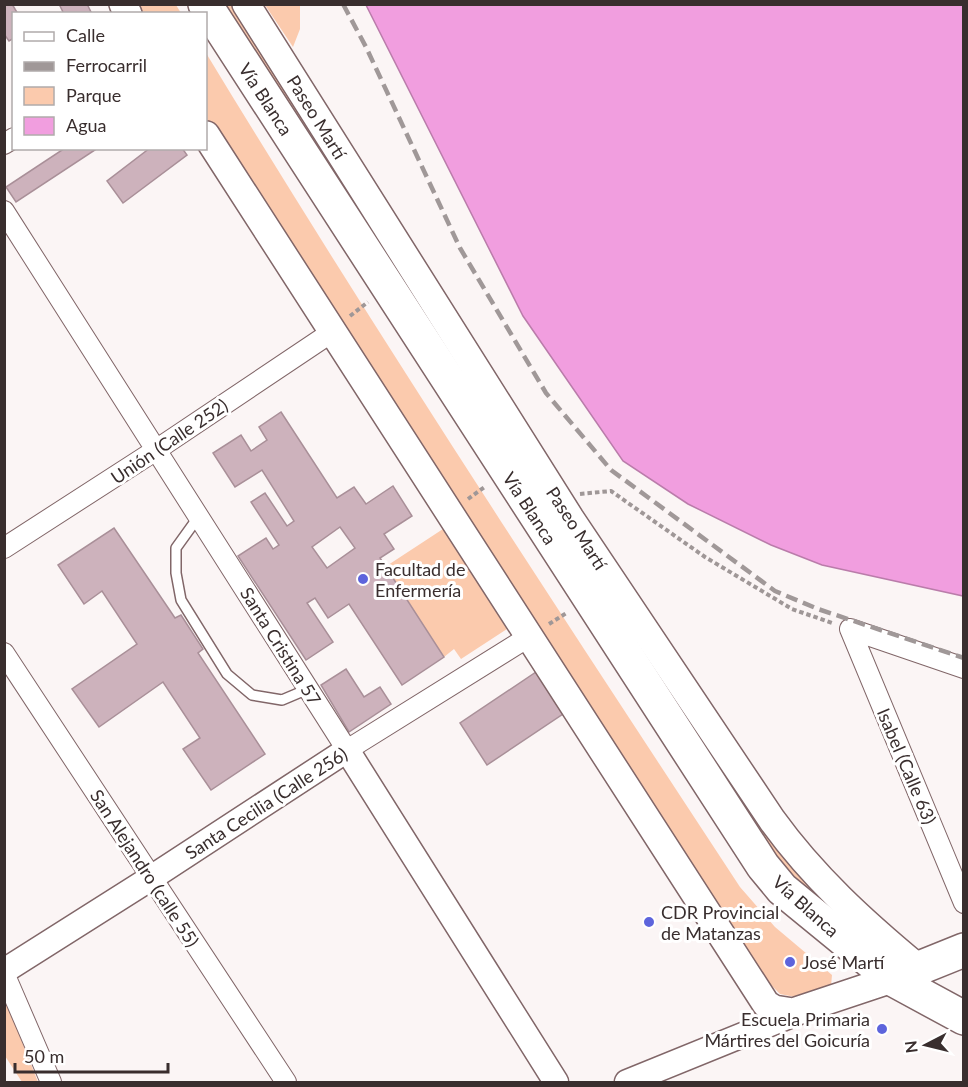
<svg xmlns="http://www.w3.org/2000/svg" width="968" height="1087" viewBox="0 0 968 1087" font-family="Lato,sans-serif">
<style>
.green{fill:#fbcaad}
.water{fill:#f19edf;stroke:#ba7caa;stroke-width:1.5}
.building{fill:#cdb2bc;stroke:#a98f98;stroke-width:1.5;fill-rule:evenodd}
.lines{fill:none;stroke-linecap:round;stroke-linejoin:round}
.service-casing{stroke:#816668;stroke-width:12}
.minor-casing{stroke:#816668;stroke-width:22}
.tertiary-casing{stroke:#816668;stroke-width:27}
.secondary-casing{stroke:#816668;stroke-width:30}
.trunk-casing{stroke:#816668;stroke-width:36}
.path{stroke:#9f9797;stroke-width:4;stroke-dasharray:4.5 3;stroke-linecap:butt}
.service{stroke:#fff;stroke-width:9}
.minor{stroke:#fff;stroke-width:20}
.tertiary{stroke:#fff;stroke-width:24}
.secondary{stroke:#fff;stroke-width:27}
.trunk{stroke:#fff;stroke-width:33}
.rail{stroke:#a09898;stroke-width:4.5;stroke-dasharray:12 6;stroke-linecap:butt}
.poi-dot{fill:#5d64dc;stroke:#fff;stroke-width:2}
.labels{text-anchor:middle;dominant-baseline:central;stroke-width:6;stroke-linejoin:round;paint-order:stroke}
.street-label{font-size:18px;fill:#392e2e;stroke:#fff}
.poi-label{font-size:18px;fill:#392e2e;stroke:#fff;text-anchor:start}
</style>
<rect width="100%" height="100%" fill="#fbf5f5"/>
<path class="green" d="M 130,5 L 176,5 L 181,13 L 136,13 Z
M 226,5 L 234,5 L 837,908 L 846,926 L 785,876 L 391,267 Z
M 265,5 L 300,5 L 300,29 L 293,47 Z
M 206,53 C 377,335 559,611 740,887 L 775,927 L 832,975 L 831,986 L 800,998 L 780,994 L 756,970 L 206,119 Z
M 443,529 L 507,629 L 461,659 L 454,649 L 444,657 L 385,567 Z
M 5,999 L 38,1082 L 22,1082 L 5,1056 Z"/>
<path class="water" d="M 366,5 L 963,5 L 963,596 L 822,565 L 771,545 L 688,504 L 623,461 L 523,316 Z"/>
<path class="building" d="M 4,4 L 12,4 L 18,14 L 14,14 L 14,38 L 9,41 L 4,34 Z
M 59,4 L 87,4 L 92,14 L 64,14 Z
M 65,148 L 98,148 L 16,202 L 6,187 Z
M 150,148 L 182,148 L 187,155 L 123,203 L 107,181 Z
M 281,412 L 337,498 L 354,487 L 366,504 L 393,486 L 412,516 L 384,534 L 394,549 L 380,558 L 444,657 L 402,685 L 349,604 L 328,618 L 315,598 L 307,603 L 333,642 L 306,660 L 238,556 L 266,538 L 273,549 L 279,545 L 251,502 L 265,493 L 287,526 L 294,521 L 262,470 L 235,487 L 213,453 L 241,435 L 251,451 L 267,440 L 259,427 ZM 340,527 L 355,548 L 327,568 L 312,547 Z
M 114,528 L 175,618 L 181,615 L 203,649 L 198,653 L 265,754 L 211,790 L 183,749 L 200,738 L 163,682 L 99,727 L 72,689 L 137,644 L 102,591 L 84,604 L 58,565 Z
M 346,669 L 364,697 L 380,687 L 391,704 L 349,732 L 321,685 Z
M 536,672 L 563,714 L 487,765 L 460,723 Z"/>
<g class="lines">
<g class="service-casing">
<path id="service" d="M 199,516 L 176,548 L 176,573 L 181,600 L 227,674 L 252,695 L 282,700 L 308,689"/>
</g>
<g class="minor-casing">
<path id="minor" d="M 4,144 L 14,138
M 4,211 L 347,750 L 530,636
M 4,548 L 156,450 L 332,332
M 850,629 L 964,903
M 850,629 L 964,668
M 4,653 L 286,1082
M 4,973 L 51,1082"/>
</g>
<g class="tertiary-casing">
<path id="tertiary" d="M 4,971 L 151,878 L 347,750 L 556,1082
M 627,1082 L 802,1011"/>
</g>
<g class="secondary-casing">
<path id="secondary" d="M 123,4 L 128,14
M 246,4 L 570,518 L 772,820 C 813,877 864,923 917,967
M 206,135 L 766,1004 L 774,1009 L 793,1012 L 892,979"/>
</g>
<g class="trunk-casing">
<path id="trunk" d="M 205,4 L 763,866 L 782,889 L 892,979 L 964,1018
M 892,979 L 964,950"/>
</g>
<path class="path" d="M 350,316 L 368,302
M 580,494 L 611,491 L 705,557 L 792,609 L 832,623
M 468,499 L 486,486
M 549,624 L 568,612"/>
<use href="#service" class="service"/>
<use href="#minor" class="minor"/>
<use href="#tertiary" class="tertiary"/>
<use href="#secondary" class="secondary"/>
<use href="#trunk" class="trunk"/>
<path class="rail" d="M 343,4 L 366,47 L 460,248 L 546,393 L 611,470 L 775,591 L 818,609 L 964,658"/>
</g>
<g class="poi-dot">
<circle cx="363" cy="579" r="6"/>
<circle cx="649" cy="922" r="6"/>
<circle cx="790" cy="962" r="6"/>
<circle cx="882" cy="1029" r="6"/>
</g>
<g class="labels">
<g class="street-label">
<text transform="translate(266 99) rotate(57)">Vía Blanca</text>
<text transform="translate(317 117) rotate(58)">Paseo Martí</text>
<text transform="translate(169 441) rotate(-34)">Unión (Calle 252)</text>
<text transform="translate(530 508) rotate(57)">Vía Blanca</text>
<text transform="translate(577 528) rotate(57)">Paseo Martí</text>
<text transform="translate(281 646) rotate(58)">Santa Cristina 57</text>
<text transform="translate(907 766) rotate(67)">Isabel (Calle 63)</text>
<text transform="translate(266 803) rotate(-33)">Santa Cecilia (Calle 256)</text>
<text transform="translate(145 868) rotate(57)">San Alejandro (calle 55)</text>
<text transform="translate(806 906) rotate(42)">Vía Blanca</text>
</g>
<g class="poi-label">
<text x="375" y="569">Facultad de<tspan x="375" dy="21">Enfermería</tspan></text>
<text x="661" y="912">CDR Provincial<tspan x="661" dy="21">de Matanzas</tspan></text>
<text x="802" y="962">José Martí</text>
<text x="870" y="1019" text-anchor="end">Escuela Primaria<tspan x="870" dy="21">Mártires del Goicuría</tspan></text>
</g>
</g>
<rect width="968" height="1087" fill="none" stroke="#392e2e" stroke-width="12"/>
<rect x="12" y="12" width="195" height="138" fill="#ffffff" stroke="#b0abab" stroke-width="1.5"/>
<rect x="24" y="32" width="30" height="9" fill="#ffffff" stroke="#b0abab" stroke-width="1.5"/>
<text x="66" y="42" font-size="18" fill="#392e2e">Calle</text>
<rect x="24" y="62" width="30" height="9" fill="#a09898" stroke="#b0abab" stroke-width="1.5"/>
<text x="66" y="72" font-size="18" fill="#392e2e">Ferrocarril</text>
<rect x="24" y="87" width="30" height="18" fill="#fbcaad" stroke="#b0abab" stroke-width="1.5"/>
<text x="66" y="102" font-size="18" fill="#392e2e">Parque</text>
<rect x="24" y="117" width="30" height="18" fill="#f19edf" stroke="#b0abab" stroke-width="1.5"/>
<text x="66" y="132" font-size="18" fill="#392e2e">Agua</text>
<g transform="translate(926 1045) rotate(263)" stroke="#ffffff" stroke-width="4.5" paint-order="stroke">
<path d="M0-4.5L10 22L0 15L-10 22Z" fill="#392e2e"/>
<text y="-9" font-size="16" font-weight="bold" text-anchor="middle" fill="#392e2e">N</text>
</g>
<path d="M15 1063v9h153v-9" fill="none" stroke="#392e2e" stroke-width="3"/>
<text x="24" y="1063" font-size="18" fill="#392e2e" stroke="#ffffff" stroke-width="4.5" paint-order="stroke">50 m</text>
</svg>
